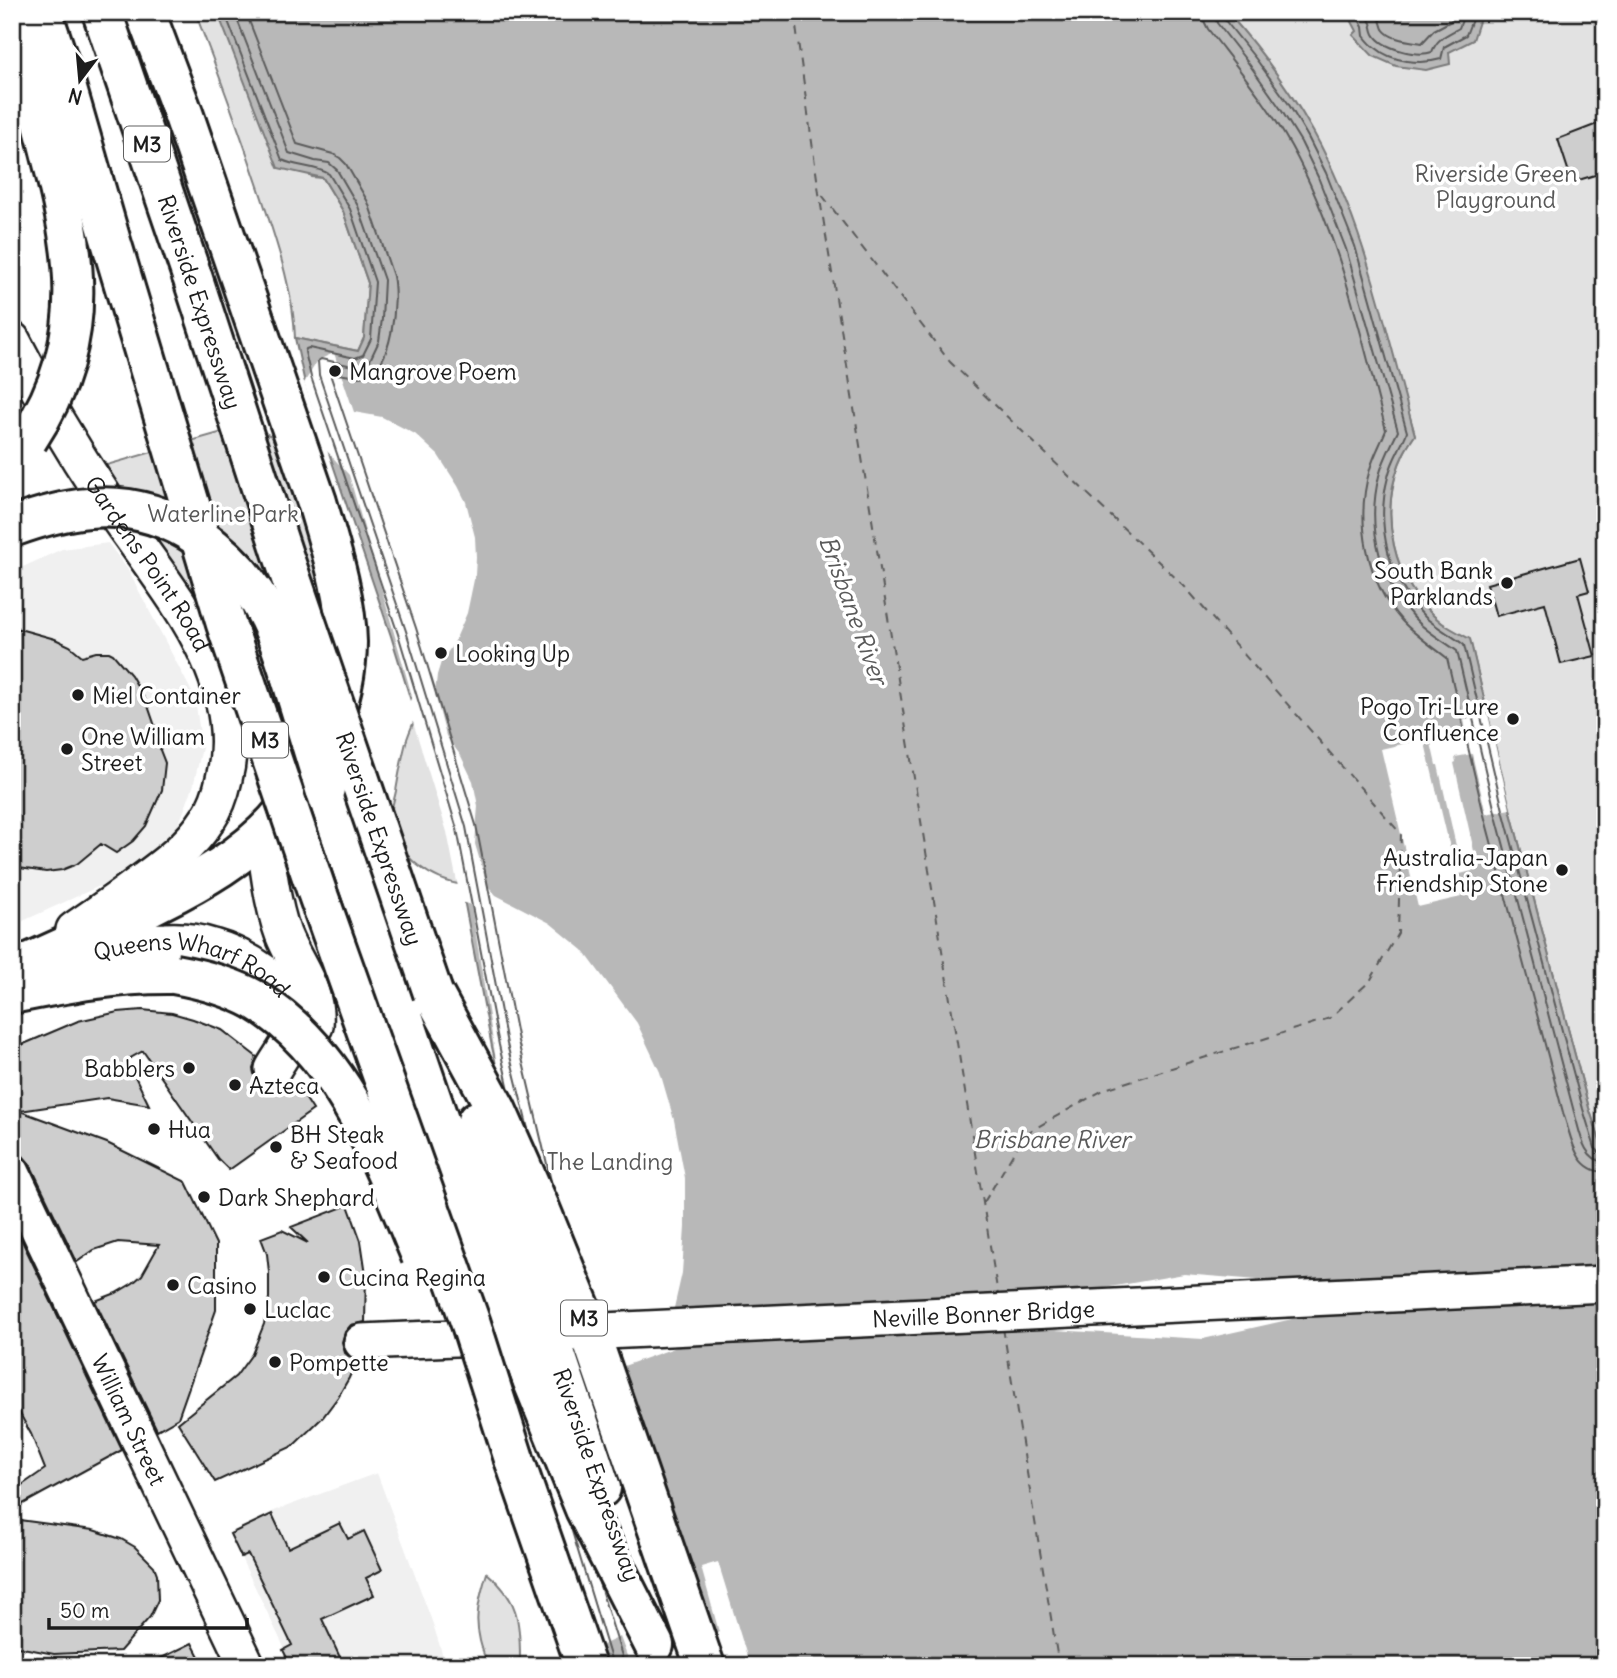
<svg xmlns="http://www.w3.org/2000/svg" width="1617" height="1678" viewBox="0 0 1617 1678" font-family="Delius,sans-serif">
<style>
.built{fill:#f0f0f0}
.green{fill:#e2e2e2;stroke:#7f7f7f;stroke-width:2}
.water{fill:#b8b8b8;stroke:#7a7a7a;stroke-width:2}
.pier{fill:#fff}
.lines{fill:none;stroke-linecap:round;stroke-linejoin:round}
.shore{stroke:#5a5a5a;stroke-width:2}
.ferry{stroke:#5a5a5a;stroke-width:2;stroke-dasharray:9 7;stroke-linecap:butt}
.building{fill:#cecece;stroke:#1c1c1c;stroke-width:2}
.minor-casing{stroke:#1c1c1c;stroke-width:40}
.highway-casing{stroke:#1c1c1c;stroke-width:44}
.minor{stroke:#fff;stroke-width:35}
.highway{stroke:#fff;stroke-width:38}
.highway-bridge-casing{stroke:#1c1c1c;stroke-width:44;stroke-linecap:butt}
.highway-bridge{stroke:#fff;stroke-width:38}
.poi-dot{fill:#1c1c1c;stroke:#fff;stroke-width:2.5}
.labels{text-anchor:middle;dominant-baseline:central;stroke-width:7;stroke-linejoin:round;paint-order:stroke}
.shield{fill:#fff;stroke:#606060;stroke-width:2}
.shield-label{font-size:21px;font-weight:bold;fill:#1c1c1c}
.park-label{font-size:23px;fill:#575757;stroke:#fff}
.street-label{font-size:23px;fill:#1c1c1c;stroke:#fff}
.poi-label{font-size:23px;fill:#1c1c1c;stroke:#fff;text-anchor:start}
.water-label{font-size:24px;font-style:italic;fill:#5a5a5a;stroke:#fff}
</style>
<rect width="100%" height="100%" fill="#fff"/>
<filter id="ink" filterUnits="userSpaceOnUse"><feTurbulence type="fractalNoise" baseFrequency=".0143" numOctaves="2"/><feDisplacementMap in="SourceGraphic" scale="14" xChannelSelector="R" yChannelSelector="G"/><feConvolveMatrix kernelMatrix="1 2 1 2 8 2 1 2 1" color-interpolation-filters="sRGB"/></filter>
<g filter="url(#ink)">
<path class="built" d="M 108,543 L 128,570 L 195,698 L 202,748 L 193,787 L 177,829 L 155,852 L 115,879 L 12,926 L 12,572 L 62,549 Z
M 377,1473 L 433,1624 L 446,1666 L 293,1666 L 229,1533 L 274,1511 Z"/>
<path class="green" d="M 195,12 L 221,12 L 221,21 L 312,177 L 323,178 L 343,211 L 368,283 L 364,338 L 358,351 L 295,338 C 294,292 276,241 262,198 C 241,135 219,74 195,12 Z
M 1227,12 L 1605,12 L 1605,1156 L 1589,1108 L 1510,809 L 1470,640 C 1461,634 1451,630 1442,623 C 1392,584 1376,510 1404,453 C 1407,447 1411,441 1415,435 L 1361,244 Z
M 247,425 L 285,442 L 325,597 L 332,669 L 294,767 L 246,731 L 103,466 Z
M 422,704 L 464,885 C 432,881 397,857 391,823 C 389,814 394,801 396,791 C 399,774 402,756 407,739 C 411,727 417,715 422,704 Z
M 487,1573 C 518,1599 520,1620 520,1658 L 500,1666 L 488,1666 C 473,1628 475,1611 487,1573 Z"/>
<path class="water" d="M 221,12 L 1227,12 C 1260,49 1290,90 1314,133 C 1365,225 1387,334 1415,435 C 1411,441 1407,447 1404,453 C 1376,510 1392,584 1442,623 C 1451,629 1461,634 1470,639 L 1510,809 L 1589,1108 L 1605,1156 L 1605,1666 L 597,1666 L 529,1203 L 492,1047 L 451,831 L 391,636 L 304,379 L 295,338 L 358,351 L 364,338 L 368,283 L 343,211 L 323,178 L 278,168 L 221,21 Z
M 1347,12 L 1482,12 L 1473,40 L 1449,52 L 1450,64 L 1426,70 L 1396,66 L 1373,56 L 1353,35 L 1357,31 Z"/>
<path class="pier" d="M 334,353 L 354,412 L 382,417 L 415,434 L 438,455 L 458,486 L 466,502 L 475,537 L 476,557 L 475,575 L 467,613 L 454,643 L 441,662 L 437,675 L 435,694 L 446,736 L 461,756 L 473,781 L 478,806 L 475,844 L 487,885 L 496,895 L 550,923 L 583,950 L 637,1023 L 660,1072 L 674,1120 L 685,1178 L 685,1227 L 682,1273 L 674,1308 L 694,1312 L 1018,1303 L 1184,1274 L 1334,1286 L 1337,1309 L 1203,1339 L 1021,1328 L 691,1342 L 621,1367 L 712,1635 L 719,1632 L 701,1567 L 718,1562 L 750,1666 L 729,1666 L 726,1657 L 720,1659 L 722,1666 L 628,1666 L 630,1664 L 620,1637 L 600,1646 L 607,1666 L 593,1666 L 552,1532 L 531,1336 L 526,1203 L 490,1053 L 497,1066 L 471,905 L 461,902 L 447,832 L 408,706 L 412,696 L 349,475 L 326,450 L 304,383 L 318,360 Z
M 1488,714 L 1510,809 L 1486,814 L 1472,754 L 1455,757 L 1456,762 L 1454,763 L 1474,851 L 1477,851 L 1478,863 L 1476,867 L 1472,871 L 1456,875 L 1461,897 L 1418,907 L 1381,749 L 1424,739 L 1452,856 L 1458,855 L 1438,765 L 1436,765 L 1429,734 L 1448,729 L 1451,739 L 1467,735 L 1464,720 Z"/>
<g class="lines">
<path class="shore" d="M 228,12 L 228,21 L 282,160 C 297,167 316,166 329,174 L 350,209 L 375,282 L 371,339 L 363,355 L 355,358 L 309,348 L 306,349 L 305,352 L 311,377 L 398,634 L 457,829 L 499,1045 L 509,1090
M 237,12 L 237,19 L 289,153 L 315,161 L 329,163 L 337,170 L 358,206 L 384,280 L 382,319 L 379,341 L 370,360 L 365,365 L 357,367 L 321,359 L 318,361 L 319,375 L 406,631 L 466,827 L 507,1044 L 528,1129
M 247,12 L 248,18 L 297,144 L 333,154 L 340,158 L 346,164 L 368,202 L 393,276 C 398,300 393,368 365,376 C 353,379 343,373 332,374 L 331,377 L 416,628 L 476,825 L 518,1041 L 551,1181
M 1203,12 L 1204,21 L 1208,29 C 1237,67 1268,104 1291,146 C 1339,233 1361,335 1386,430 C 1381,443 1374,455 1370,469 C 1355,519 1366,581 1402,621 C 1416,636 1432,646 1447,658 L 1484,815 L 1564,1116 C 1572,1139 1575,1171 1605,1172
M 1214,12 L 1217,23 L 1249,64 L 1280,108 L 1301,142 L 1318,177 L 1346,249 L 1398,431 C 1391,446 1383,460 1379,476 C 1366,527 1380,584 1418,622 C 1430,634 1444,641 1457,651 L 1495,812 L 1574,1112 C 1580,1130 1582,1160 1605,1162
M 1223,12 L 1224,19 L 1256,59 L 1288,103 L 1308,137 L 1326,173 L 1355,246 L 1407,432 C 1401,448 1392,459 1388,477 C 1375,526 1389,581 1425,617 C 1437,628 1452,635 1464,645 L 1503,810 L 1583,1109 L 1595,1148 L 1599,1152 L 1605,1153
M 1355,12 L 1363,27 L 1364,36 C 1367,40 1371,45 1376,48 C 1392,62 1421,65 1441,59 L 1444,47 L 1466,35 L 1475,12
M 1365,12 C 1367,16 1369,19 1371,23 C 1372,26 1372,30 1374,34 C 1382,49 1418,57 1432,52 C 1437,38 1447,35 1459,28 L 1465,12
M 1377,12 C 1380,17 1381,24 1383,29 C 1390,40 1411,41 1422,43 L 1434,30 L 1451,21 L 1454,12
M 571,1528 L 611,1659 L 612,1666
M 599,1583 L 622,1656 L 623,1666"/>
<path class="ferry" d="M 794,12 L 819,193 L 998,1295
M 822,195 L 950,362 L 1185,587 L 1401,834 L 1398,933 L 1370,981 L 1330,1018 L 1105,1089 L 1025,1134 L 983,1204
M 1003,1328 L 1059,1666"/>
</g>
<path class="building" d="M 1605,121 L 1605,172 L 1572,182 L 1558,139 Z
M 1580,558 L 1589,591 L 1578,594 L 1595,656 L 1561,664 L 1545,603 L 1496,616 L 1487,584 Z
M 12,627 L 55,639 L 70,646 L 82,656 L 96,652 L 109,652 L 113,654 L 131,675 L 147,703 L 157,732 L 161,747 L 160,750 L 165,763 L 162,790 L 146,826 L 133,841 L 116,853 L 101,844 L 77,864 L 62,870 L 46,872 L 12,867 Z
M 142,1010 L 172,1013 L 193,1019 L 222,1030 L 257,1057 L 253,1069 L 255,1078 L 262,1086 L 273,1089 L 282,1087 L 289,1081 L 300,1090 L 313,1110 L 229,1170 L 218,1159 L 143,1051 L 127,1060 L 149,1105 L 107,1098 L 20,1111 L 107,1143 L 186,1182 L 216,1244 L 216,1310 L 178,1418 L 157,1430 L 95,1301 L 116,1293 L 133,1283 L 142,1275 L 159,1245 L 118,1242 L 94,1250 L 77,1262 L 30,1164 L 23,1156 L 12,1153 L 12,1049 L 78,1021 L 118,1012 Z
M 348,1205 L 361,1241 L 366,1274 L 365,1322 L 351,1325 L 345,1332 L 342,1342 L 345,1353 L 352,1359 L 356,1361 L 349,1378 L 338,1397 L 323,1417 L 293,1446 L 215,1482 L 178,1423 L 236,1376 L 252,1354 L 264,1324 L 269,1298 L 269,1272 L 267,1254 L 261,1238 L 282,1230 L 308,1243 L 291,1227 Z
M 12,1220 L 122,1450 L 12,1510 L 12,1492 L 45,1469 L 31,1434 L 19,1412 L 12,1403 Z
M 272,1514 L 288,1548 L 340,1523 L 348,1539 L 364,1531 L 382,1570 L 366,1578 L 374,1595 L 322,1619 L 344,1666 L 291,1666 L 283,1650 L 292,1645 L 248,1554 L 241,1557 L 230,1534 Z
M 12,1519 L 93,1530 L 121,1539 L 135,1547 L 154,1566 L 157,1574 L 158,1600 L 150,1617 L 120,1651 L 54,1654 L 12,1646 Z
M 192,1643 L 204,1666 L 145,1666 Z"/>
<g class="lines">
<g class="minor-casing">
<g id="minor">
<path id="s1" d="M 12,340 C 40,395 72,449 106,500 C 160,582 250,674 224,779 C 221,793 216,807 208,819 C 191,846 165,865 139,884 C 118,900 96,915 74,930"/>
<path d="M 265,832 C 266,861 273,907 283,934 C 296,967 318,988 315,1026"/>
<path id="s2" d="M 61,961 C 95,952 130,941 166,941 C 182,940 198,942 213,947 C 241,955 293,983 296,1016 C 298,1035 282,1053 273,1069"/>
<path id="s3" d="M 12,1173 L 247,1666"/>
<path id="s4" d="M 562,1333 L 1605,1284"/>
<path d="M 362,1342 L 502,1336"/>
</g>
</g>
<g class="highway-casing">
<path id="highway" d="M 102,12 L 192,276
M 325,789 L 490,1269 L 532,1379 L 585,1509 L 654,1645
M 24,965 C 69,945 114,925 158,902 C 200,881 244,856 276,821 C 299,797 315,766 327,735 C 339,705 347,675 347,642 C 346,595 330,547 317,502 L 183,113 L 145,12
M 433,993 L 496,1109 L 539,1206 L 585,1319 L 705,1666
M 12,994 C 66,983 119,973 174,974
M 477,1121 L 601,1488
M 514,1459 L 586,1666"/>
</g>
<use href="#minor" class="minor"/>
<use href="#highway" class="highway"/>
<g class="highway-bridge-casing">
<g id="highway-bridge">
<path d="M 22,12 C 27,45 32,79 40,112 C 70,231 102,327 28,439"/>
<path d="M 42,12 L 60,65 L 110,238 L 226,624 L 317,892 L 471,1324 L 514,1459"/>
<path id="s5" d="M 192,276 L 282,552 L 433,993"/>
<path d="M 12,527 C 37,518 63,510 89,508 C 171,501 241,555 273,627 C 283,650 290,674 297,698 C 306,728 316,759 325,789"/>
<path d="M 174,974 C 202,979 230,986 255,1000 C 344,1053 383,1165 421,1256"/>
</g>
</g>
<use href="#highway-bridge" class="highway-bridge"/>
</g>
</g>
<g class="poi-dot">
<circle cx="335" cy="371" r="7"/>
<circle cx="1507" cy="583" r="7"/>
<circle cx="441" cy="653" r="7"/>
<circle cx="78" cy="695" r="7"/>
<circle cx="1513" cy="719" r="7"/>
<circle cx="67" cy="749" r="7"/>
<circle cx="1562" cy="870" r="7"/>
<circle cx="189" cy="1068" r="7"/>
<circle cx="235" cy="1085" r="7"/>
<circle cx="154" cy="1129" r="7"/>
<circle cx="276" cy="1147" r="7"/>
<circle cx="204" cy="1197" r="7"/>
<circle cx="324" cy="1277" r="7"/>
<circle cx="173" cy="1285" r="7"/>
<circle cx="250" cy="1309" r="7"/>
<circle cx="275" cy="1362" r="7"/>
</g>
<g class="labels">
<g class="shield">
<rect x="124" y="126.5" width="46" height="35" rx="5"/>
<rect x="242" y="722.5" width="46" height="35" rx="5"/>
<rect x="561" y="1300.5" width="46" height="35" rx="5"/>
</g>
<g class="shield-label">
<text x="147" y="144">M3</text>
<text x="265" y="740">M3</text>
<text x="584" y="1318">M3</text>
</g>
<g class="park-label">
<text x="1496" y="173">Riverside Green<tspan x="1496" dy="26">Playground</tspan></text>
<text x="223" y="513">Waterline Park</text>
<text x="610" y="1161">The Landing</text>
</g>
<g class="street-label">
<text transform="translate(200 302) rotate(72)">Riverside Expressway</text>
<text stroke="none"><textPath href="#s1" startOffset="262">Gardens Point Road</textPath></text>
<text stroke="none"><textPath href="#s5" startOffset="593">Riverside Expressway</textPath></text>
<text stroke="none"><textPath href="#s2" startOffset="138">Queens Wharf Road</textPath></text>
<text stroke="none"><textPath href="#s4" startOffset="422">Neville Bonner Bridge</textPath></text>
<text stroke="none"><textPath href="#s3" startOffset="273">William Street</textPath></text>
<text transform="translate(597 1475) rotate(71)">Riverside Expressway</text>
</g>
<g class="poi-label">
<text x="349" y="371">Mangrove Poem</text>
<text x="1493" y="570" text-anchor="end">South Bank<tspan x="1493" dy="26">Parklands</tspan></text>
<text x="455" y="653">Looking Up</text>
<text x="92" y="695">Miel Container</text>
<text x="1499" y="706" text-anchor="end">Pogo Tri-Lure<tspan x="1499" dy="26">Confluence</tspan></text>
<text x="81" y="736">One William<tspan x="81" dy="26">Street</tspan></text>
<text x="1548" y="857" text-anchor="end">Australia-Japan<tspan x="1548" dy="26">Friendship Stone</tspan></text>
<text x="175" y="1068" text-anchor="end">Babblers</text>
<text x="249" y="1085">Azteca</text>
<text x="168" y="1129">Hua</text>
<text x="290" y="1134">BH Steak<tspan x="290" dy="26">&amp; Seafood</tspan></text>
<text x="218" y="1197">Dark Shephard</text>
<text x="338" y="1277">Cucina Regina</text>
<text x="187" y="1285">Casino</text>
<text x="264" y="1309">Luclac</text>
<text x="289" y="1362">Pompette</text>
</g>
<g class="water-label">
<text transform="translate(854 610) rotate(70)">Brisbane River</text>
<text x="1052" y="1139">Brisbane River</text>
</g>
</g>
<rect width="1617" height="1678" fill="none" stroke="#fff" stroke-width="42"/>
<rect x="21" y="21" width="1575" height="1636" fill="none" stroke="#1c1c1c" stroke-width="2.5" filter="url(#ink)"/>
<g transform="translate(80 80) rotate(196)" stroke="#ffffff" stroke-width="5" paint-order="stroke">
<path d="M0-5L12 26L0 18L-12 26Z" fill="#1c1c1c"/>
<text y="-10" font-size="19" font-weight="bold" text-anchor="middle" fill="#1c1c1c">N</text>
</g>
<path d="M49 1618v10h198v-10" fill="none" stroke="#1c1c1c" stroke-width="3.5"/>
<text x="60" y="1618" font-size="21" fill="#1c1c1c" stroke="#ffffff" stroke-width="5" paint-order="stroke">50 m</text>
</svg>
